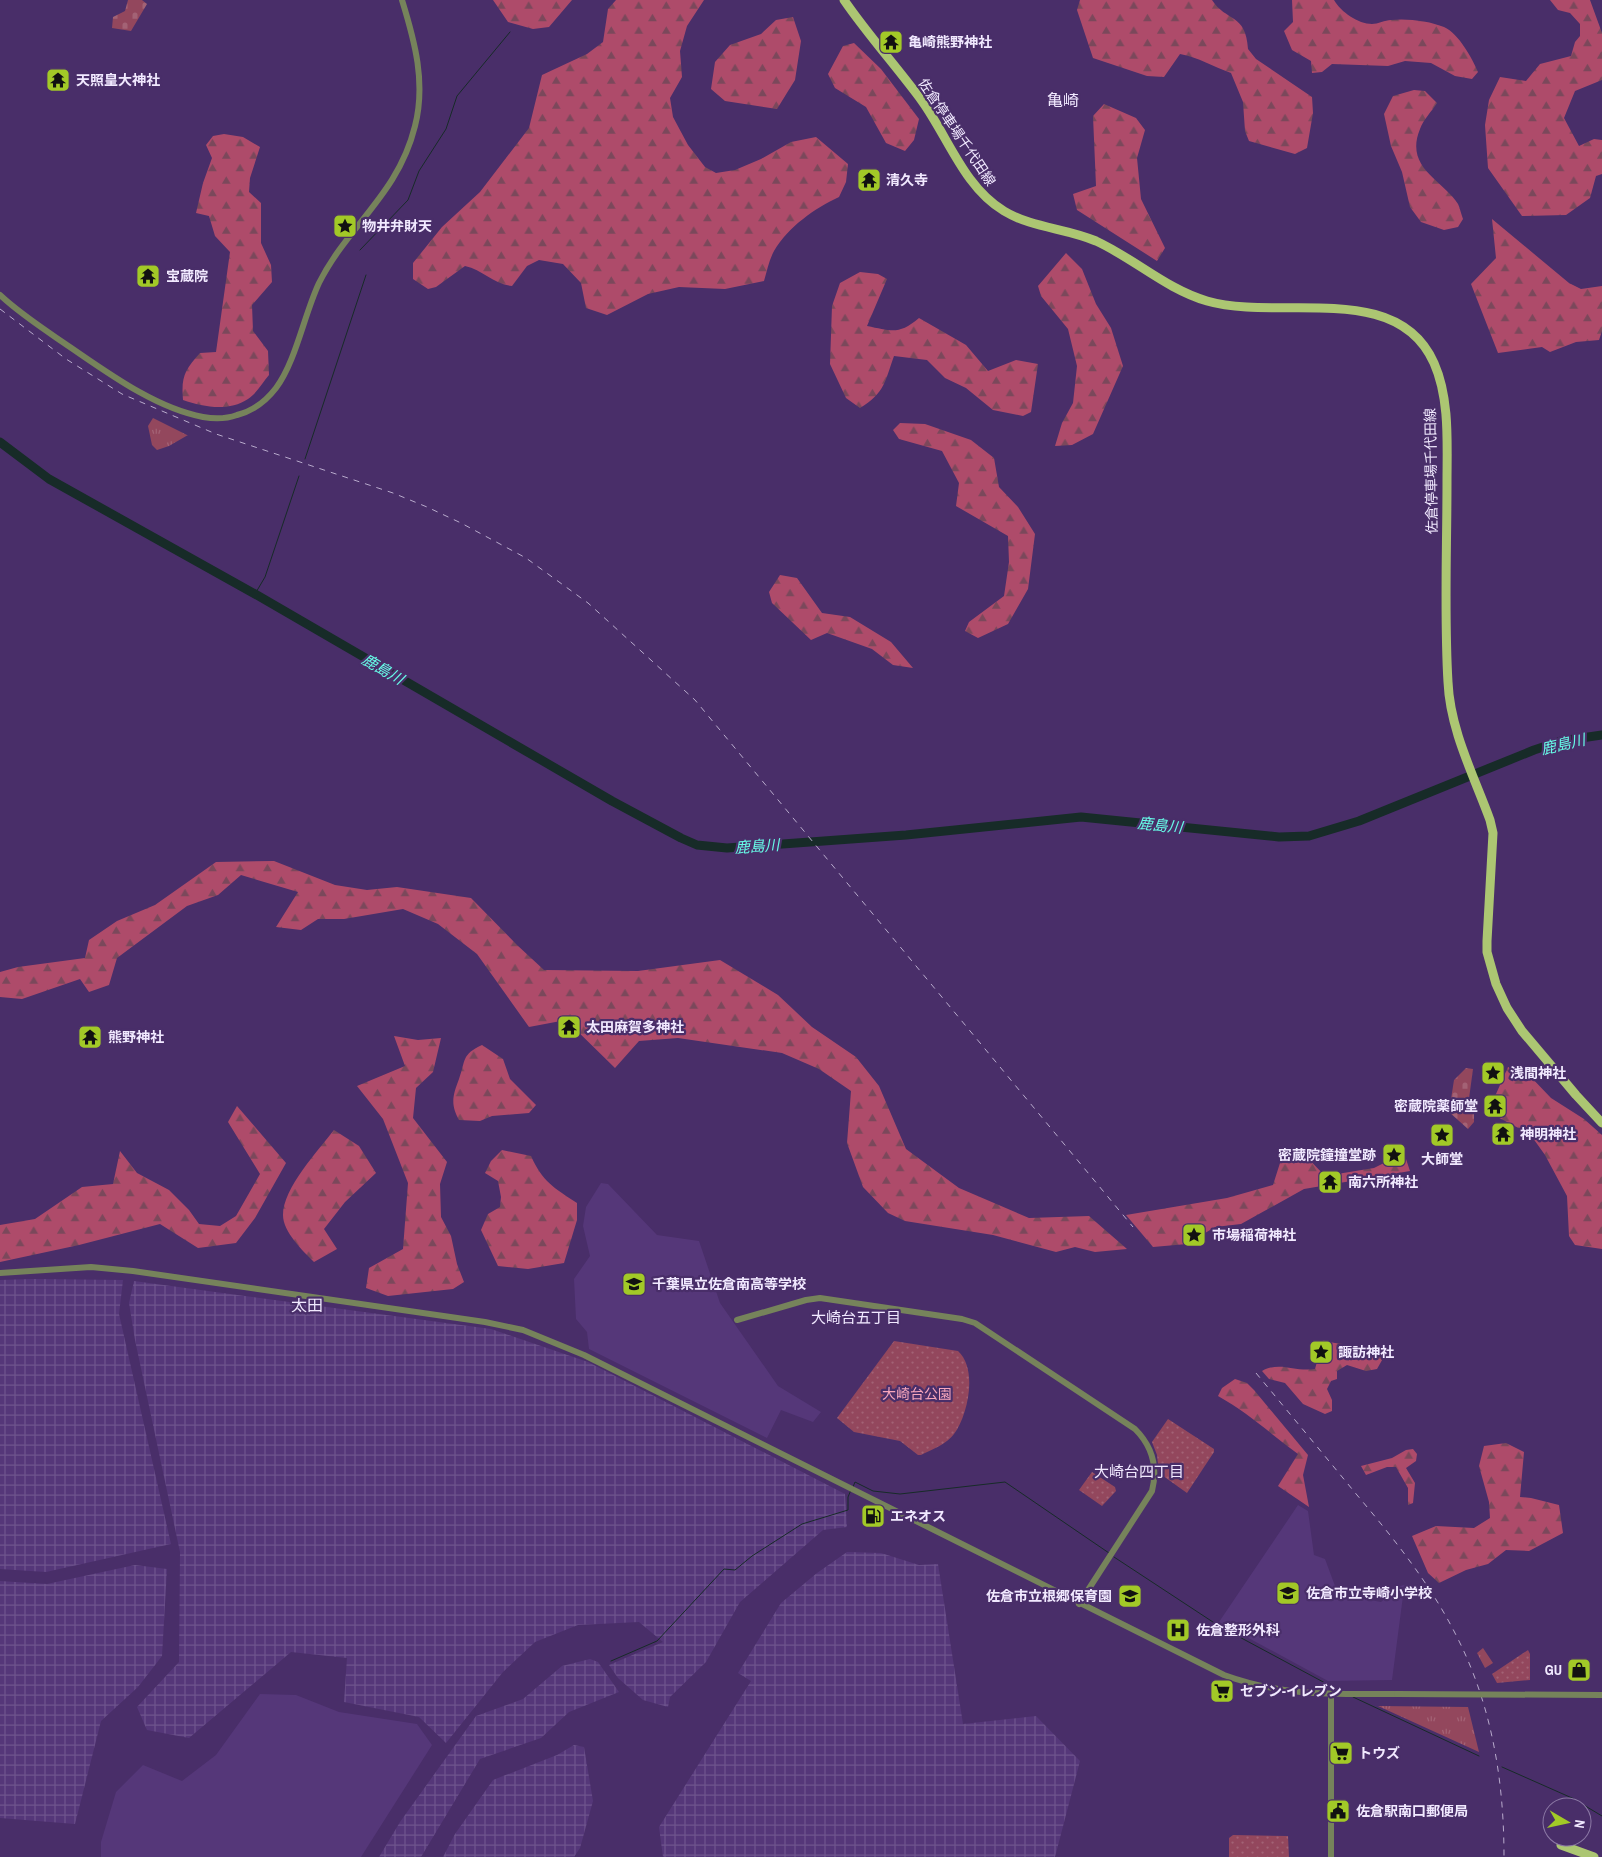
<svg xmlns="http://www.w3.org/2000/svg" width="1602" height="1857" viewBox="0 0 1602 1857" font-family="'Archivo Narrow','Noto Sans JP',sans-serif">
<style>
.built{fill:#553779}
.industrial{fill:url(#industrial-grid)}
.grass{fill:url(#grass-tufts)}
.forest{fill:url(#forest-firs)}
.cemetery{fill:url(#cemetery-stones)}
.park{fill:url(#park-dots)}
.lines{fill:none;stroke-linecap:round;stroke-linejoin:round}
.stream{stroke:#172b28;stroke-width:1}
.river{stroke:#172b28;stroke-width:9}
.minor{stroke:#76835b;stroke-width:6}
.major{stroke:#acc672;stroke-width:9}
.rail{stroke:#b8aacc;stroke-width:1;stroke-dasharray:6 6;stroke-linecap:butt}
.minor-bridge{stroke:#76835b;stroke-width:6}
.labels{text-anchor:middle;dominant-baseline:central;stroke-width:4.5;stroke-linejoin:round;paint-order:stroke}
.poi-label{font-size:14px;font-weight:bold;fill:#f1e9ff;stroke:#492e69;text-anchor:start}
.street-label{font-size:14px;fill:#f1e9ff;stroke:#492e69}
.park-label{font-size:14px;fill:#f7a6bb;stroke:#492e69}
.water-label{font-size:15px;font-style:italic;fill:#67fbe7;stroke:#492e69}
.neighbourhood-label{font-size:15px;fill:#f1e9ff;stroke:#492e69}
.quarter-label{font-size:16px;fill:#f1e9ff;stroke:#492e69}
</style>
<defs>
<pattern id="industrial-grid" width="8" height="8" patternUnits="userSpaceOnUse" patternTransform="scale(1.25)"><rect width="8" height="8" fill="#553779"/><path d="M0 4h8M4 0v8" fill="none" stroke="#6e548d"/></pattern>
<pattern id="grass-tufts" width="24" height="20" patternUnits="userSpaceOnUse" patternTransform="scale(1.25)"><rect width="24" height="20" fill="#93475d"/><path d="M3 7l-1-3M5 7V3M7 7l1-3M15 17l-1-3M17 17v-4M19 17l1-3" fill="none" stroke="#a36275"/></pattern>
<pattern id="forest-firs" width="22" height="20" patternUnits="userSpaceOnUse" patternTransform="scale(1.25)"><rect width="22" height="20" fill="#ae4b6a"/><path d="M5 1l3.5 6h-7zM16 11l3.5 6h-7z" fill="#7b485b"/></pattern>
<pattern id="cemetery-stones" width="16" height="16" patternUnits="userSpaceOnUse" patternTransform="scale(1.25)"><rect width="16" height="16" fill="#93475d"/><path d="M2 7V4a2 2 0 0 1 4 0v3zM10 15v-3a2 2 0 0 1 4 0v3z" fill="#a36275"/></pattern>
<pattern id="park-dots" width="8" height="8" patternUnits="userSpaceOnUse" patternTransform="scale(1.25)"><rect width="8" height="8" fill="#93475d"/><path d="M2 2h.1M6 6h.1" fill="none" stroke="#a36275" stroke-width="1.8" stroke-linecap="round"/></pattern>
</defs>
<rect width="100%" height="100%" fill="#492e69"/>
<path class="built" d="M 601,1183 L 608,1184 L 657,1235 L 699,1241 L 720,1303 L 778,1386 L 821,1412 L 813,1422 L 781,1410 L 767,1438 L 589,1349 L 587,1332 L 576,1319 L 574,1279 L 590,1256 L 583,1226 L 586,1207 Z
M 1298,1505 L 1308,1511 L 1314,1555 L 1325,1559 L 1338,1594 L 1381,1602 L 1400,1586 L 1408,1584 L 1407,1594 L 1403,1596 L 1392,1680 L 1328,1681 L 1219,1622 Z
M 260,1694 L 296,1695 L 339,1712 L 417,1724 L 432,1745 L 361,1857 L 101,1857 L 101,1842 L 116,1792 L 143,1765 L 182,1781 L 216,1755 Z"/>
<path class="industrial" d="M 32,1279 L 123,1280 L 119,1314 L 171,1544 L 46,1572 L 0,1569 L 0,1280 Z
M 134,1281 L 491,1329 L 588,1362 L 845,1494 L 847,1527 L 823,1530 L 740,1602 L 706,1662 L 670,1697 L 668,1707 L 643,1700 L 618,1678 L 609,1665 L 663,1642 L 639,1622 L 578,1625 L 535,1642 L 503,1672 L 446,1743 L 419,1717 L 344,1702 L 347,1658 L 291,1652 L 189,1738 L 147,1730 L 137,1707 L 179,1662 L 180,1552 L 135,1340 L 129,1303 Z
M 847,1552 L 881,1553 L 919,1565 L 938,1564 L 963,1724 L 1036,1716 L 1080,1761 L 1055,1857 L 663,1857 L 659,1827 L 751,1681 L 738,1673 L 781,1603 L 817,1573 Z
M 135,1565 L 167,1569 L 162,1656 L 138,1687 L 101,1721 L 75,1824 L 0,1818 L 0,1581 L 47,1584 Z
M 590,1659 L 598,1662 L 619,1692 L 569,1712 L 541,1738 L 480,1759 L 421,1857 L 379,1857 L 400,1822 L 476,1716 L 523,1699 L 562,1666 Z
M 574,1745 L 584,1747 L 593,1801 L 580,1848 L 574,1857 L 443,1857 L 455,1834 L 493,1780 L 557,1755 Z"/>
<path class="grass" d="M 153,418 L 187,435 L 188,435 L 169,446 L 157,450 L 152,445 L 148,426 Z
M 1483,1648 L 1493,1663 L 1485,1668 L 1477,1653 Z
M 1378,1706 L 1468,1707 L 1479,1752 Z"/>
<path class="forest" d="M 493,0 L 572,0 L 549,27 L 533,29 L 508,22 Z
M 616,0 L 704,0 L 687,26 L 680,51 L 682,77 L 670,98 L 673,117 L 688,145 L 705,167 L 716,173 L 735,170 L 761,159 L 791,142 L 816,137 L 848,164 L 846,182 L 839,197 C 815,208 788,227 774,251 C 769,260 767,271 764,281 L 725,289 L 679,287 L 648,294 L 607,315 L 586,308 L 581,283 L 563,264 L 539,260 L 527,266 L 512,286 C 493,284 483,270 465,266 L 436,287 L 428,289 L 413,279 L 413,263 L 442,227 L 480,192 L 529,128 L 542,75 L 587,54 L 603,42 L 608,9 Z
M 1080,0 L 1212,0 C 1226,22 1246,13 1248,49 L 1256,59 L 1312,97 L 1313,113 L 1307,148 L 1295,154 L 1249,141 L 1245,131 L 1243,102 L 1231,73 C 1214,67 1198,57 1180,54 L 1164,77 L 1147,76 L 1093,58 L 1077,10 Z
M 1292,0 L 1334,0 C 1341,12 1358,24 1372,24 C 1378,24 1385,20 1391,20 C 1406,18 1430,21 1444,27 C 1459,34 1472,58 1478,72 L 1472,79 L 1455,76 L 1431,63 L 1405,61 L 1388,66 L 1332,64 L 1322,72 L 1312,73 L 1311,61 L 1292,50 L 1284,31 L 1293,22 Z
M 1550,0 L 1590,0 L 1602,33 L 1602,80 L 1575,91 L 1564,118 L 1579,146 L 1594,139 L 1602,140 L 1602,174 L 1596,176 L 1590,198 L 1566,215 L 1522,216 L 1488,168 L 1485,125 L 1489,100 L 1500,77 L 1526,81 L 1540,64 L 1571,56 L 1575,42 L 1580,36 L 1580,24 L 1570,13 L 1558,10 Z
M 793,17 L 801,41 L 795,80 L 777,109 L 725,101 L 711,89 L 715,62 L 730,45 L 761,34 L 776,20 Z
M 854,43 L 881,69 L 919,119 L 914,140 L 905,151 L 886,143 L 866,107 L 835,88 L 828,74 L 843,46 Z
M 1414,90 L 1425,91 L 1437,103 C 1432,111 1423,120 1420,129 C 1404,168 1443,180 1458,204 C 1460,208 1461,214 1463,219 L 1458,227 L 1444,230 L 1421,222 L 1410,207 L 1402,172 L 1391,146 L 1384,114 L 1393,96 Z
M 1104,104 L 1136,118 L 1145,130 L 1137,158 L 1141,199 L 1165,248 L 1157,261 L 1077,210 L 1073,194 L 1096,186 L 1093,116 Z
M 224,134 L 243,137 L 260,147 L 250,178 L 249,192 L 261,203 L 261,243 L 271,265 L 272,282 L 252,305 L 253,331 L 268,351 L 269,375 C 263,382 256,394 248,399 C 228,412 204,407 183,400 C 181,376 185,370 200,353 L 216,352 L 230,252 L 215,236 L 209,216 L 196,213 L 203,183 L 212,158 L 206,145 L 213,136 Z
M 1492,219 L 1569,283 L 1581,289 L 1602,286 L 1602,331 L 1599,340 L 1576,342 L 1550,352 L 1542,347 L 1498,353 L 1471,284 L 1496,258 Z
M 1066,253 L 1082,269 L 1096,304 L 1111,328 L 1123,366 L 1093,434 L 1072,445 L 1055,446 L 1062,423 L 1073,403 L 1077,366 L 1068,329 L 1041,296 L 1038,286 Z
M 860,272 L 878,274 L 887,279 L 867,326 C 892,331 899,335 919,318 L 966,345 L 988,371 L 1016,360 L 1038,364 L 1031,412 L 1023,416 L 993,410 L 966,388 L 945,378 L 927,360 L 894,356 C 885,381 885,393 860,408 L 846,398 L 830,364 L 832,306 L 840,283 Z
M 900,423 L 925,424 L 971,440 L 994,458 L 999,487 L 1018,507 L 1035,534 L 1028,589 L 1008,624 L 978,638 L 965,631 L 969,622 L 1004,596 L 1009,562 L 1008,536 L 956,506 L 959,483 L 942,451 L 899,439 L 893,430 Z
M 780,575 L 797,578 L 822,613 L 850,617 L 891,642 L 913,668 L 893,665 L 872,649 L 827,633 L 811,640 L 772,603 L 769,592 Z
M 274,861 L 335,885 L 367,890 L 397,887 L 471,898 L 517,945 L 544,970 L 638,971 L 720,960 L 778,995 L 812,1027 L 856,1057 L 879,1086 L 906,1149 L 959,1188 L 1029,1218 L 1089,1216 L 1127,1249 L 1095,1252 L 1075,1247 L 1056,1252 L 993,1235 L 905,1221 L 888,1213 L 863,1187 L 847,1143 L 851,1091 L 819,1069 L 782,1053 L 678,1038 L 639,1041 L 615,1068 L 566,1020 L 529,1027 L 477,954 L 438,924 L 403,909 L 344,919 L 318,919 L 301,930 L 276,927 L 298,892 L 241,875 L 218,895 L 187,906 L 117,958 L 109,985 L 89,992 L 80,979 L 22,999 L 0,997 L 0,972 L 18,967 L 85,958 L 89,940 L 117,921 L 155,905 L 216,862 Z
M 394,1036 L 418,1040 L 441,1038 L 433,1072 L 416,1088 L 413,1118 L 447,1162 L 440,1184 L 441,1217 L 451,1236 L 457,1264 L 464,1282 L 453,1289 L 388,1296 L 366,1288 L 369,1268 L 403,1249 L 408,1183 L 383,1119 L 357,1086 L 405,1066 Z
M 482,1045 L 503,1059 L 510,1079 L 536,1105 L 529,1113 L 492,1116 L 480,1121 L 459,1120 C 450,1104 453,1095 459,1079 C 466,1060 461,1055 482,1045 Z
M 1508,1067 L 1528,1074 L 1551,1098 L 1584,1119 L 1602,1135 L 1602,1249 L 1575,1245 L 1569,1236 L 1567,1196 L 1545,1155 L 1530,1134 L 1488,1112 Z
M 237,1106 L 286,1163 L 255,1218 L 236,1243 L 198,1248 L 160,1224 L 79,1245 L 0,1262 L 0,1225 L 35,1219 L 82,1187 L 113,1184 L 120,1151 L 137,1173 L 169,1190 L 189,1210 L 199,1224 L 220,1226 L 236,1216 L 260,1174 L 228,1122 Z
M 334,1130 L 359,1146 L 376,1173 L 345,1202 L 324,1229 L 337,1249 L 314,1262 C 303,1251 283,1232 283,1215 C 283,1188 318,1151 334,1130 Z
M 502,1150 L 531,1156 C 542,1181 554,1188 577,1203 L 577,1220 L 564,1263 L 528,1269 L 498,1266 L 481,1230 L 488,1214 L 500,1207 L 501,1197 L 498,1181 L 485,1173 L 491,1161 Z
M 1301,1151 L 1325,1176 L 1374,1168 L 1404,1153 L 1410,1171 L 1304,1189 L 1241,1224 L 1215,1227 L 1187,1244 L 1153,1247 L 1126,1215 L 1227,1198 L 1273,1185 L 1280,1163 Z
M 1323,1340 C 1344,1347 1367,1343 1386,1353 L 1377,1369 L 1366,1371 L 1347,1365 L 1337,1371 L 1337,1379 L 1331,1381 L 1327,1389 L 1332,1400 L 1332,1411 L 1325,1414 L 1303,1404 L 1285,1383 L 1269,1379 L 1262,1371 C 1281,1361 1293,1372 1315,1369 Z
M 1235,1379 L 1247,1383 L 1254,1390 L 1308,1455 L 1303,1475 L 1309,1507 L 1278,1486 L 1298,1454 C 1272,1435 1247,1412 1218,1396 L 1222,1388 Z
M 1506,1443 L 1524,1452 L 1520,1497 L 1531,1498 L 1559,1505 L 1563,1533 L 1529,1551 L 1506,1550 L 1488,1564 L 1466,1570 L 1439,1583 L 1428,1573 L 1412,1536 L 1436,1526 L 1474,1528 L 1490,1518 L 1489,1502 L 1479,1466 L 1484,1446 Z
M 1413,1449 L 1417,1454 L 1416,1461 L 1406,1468 L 1415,1483 L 1413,1503 L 1408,1505 L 1408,1488 L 1396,1467 L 1387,1467 L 1366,1475 L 1361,1466 L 1392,1458 L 1406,1450 Z"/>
<path class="cemetery" d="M 128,0 L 142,0 L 147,4 L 131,31 L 112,28 L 113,17 L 125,11 Z
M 1466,1068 L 1473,1069 L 1468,1106 L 1474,1112 L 1474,1122 L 1468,1129 L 1449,1112 L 1454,1080 Z"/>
<path class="park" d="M 894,1341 L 958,1351 C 978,1369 968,1415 954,1434 C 947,1444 931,1450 921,1455 L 918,1455 L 900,1441 L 854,1432 L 837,1418 Z
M 1168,1419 L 1214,1449 L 1214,1452 L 1187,1493 L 1159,1473 L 1157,1455 L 1152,1442 Z
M 1092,1472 L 1115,1487 L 1116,1491 L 1102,1506 L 1079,1490 Z
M 1528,1650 L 1530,1654 L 1530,1680 L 1497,1683 L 1492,1674 Z
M 1233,1835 L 1288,1836 L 1289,1857 L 1229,1857 L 1229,1838 Z"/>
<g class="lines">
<path class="stream" d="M 360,250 L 408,200 L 419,171 L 446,129 L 457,96 L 510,32
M 305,459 L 366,275
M 255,594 L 265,577 L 299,476
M 853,1487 L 855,1482 L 873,1491 L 900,1494 L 1005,1482 L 1109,1553
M 1114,1557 L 1219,1626 L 1340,1691
M 611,1661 L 657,1641 L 724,1569 L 735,1570 L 752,1556 L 802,1524 L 848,1510 L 848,1497 L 851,1490
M 1353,1697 L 1479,1756
M 1502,1767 L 1572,1798 L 1602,1816"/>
<path class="river" d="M 0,442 L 49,479 L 255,594 L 612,801 L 681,838 L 697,845 L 727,848 L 906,835 L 1081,817 L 1279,837 L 1309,836 L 1359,821 L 1534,750 L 1561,741 L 1602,735"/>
<path class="minor" d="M 0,295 C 19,313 42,328 64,343 C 104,370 154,408 203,417 C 214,419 226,419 237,415 C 253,411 266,401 276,388 C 296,361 304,315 319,283 C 348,225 398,195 415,126 C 426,83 415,42 402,0
M 0,1273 L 91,1267 L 133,1271 L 485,1322 L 523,1330 L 584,1355 L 1224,1675 C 1285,1697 1334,1694 1397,1694
M 737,1320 L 806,1300 L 820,1298 L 962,1319 L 975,1323 L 1135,1429 C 1152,1446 1158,1467 1152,1491 L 1079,1604
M 1331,1696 L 1331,1857"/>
<path class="major" d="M 844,0 C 868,35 897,67 922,101 C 948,137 964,187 1004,211 C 1032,228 1066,228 1096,241 C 1135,259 1166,289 1207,301 C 1279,322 1397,279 1434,363 C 1450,399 1447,444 1447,482 C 1447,549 1444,616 1448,682 C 1450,730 1474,776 1490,820 L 1493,833 L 1487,941 L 1487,952 L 1496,984 L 1507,1008 L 1522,1031 L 1576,1095 L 1602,1123
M 1565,1837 L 1561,1845 L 1594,1857"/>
<path class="rail" d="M 0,309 L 66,359 L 122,394 L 216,434 L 393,493 L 427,507 L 461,523 L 526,558 L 588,603 L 695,700 L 1133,1227
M 1256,1373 C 1290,1414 1324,1455 1357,1495 C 1395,1540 1431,1585 1457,1637 C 1492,1706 1504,1781 1504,1857"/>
<path class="minor-bridge" d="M 1397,1694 L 1602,1695"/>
</g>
<defs>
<g id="temple-square" transform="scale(1.25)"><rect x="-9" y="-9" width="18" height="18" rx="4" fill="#a2c927" stroke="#492e69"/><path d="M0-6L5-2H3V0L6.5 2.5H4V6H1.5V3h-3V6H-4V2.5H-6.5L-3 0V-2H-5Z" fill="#111"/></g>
<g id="sight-square" transform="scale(1.25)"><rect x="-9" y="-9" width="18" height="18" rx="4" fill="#a2c927" stroke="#492e69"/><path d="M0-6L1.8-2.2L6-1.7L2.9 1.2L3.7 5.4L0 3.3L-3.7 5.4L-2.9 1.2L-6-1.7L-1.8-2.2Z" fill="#111"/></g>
<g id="school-square" transform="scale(1.25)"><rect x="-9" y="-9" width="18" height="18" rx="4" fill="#a2c927" stroke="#492e69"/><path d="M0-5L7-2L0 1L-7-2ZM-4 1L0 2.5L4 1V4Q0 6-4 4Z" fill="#111"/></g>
<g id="fuel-square" transform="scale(1.25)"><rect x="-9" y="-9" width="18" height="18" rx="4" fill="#a2c927" stroke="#492e69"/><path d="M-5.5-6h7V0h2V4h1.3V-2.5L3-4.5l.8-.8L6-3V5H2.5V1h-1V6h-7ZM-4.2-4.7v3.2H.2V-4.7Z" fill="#111"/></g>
<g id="hospital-square" transform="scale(1.25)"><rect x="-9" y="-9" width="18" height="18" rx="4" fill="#a2c927" stroke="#492e69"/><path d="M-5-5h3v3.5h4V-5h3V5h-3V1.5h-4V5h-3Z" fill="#111"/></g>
<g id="shop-square" transform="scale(1.25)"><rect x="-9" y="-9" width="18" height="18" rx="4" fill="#a2c927" stroke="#492e69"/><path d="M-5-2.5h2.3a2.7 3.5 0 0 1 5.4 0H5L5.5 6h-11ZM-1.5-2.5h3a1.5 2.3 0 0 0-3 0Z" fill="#111"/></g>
<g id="supermarket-square" transform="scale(1.25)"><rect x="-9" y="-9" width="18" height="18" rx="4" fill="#a2c927" stroke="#492e69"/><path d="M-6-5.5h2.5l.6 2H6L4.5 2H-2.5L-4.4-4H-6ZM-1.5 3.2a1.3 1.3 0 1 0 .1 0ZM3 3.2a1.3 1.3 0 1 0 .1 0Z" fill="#111"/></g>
<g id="civic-square" transform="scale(1.25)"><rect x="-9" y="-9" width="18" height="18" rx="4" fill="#a2c927" stroke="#492e69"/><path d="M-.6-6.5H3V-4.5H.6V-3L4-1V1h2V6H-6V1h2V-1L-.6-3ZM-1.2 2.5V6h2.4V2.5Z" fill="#111"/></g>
</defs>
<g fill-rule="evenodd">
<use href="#temple-square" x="891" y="42"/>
<use href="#temple-square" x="58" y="80"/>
<use href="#temple-square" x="869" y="180"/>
<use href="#sight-square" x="345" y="226"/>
<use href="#temple-square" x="148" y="276"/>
<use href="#temple-square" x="569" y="1027"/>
<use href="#temple-square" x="90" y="1037"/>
<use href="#sight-square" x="1493" y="1073"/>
<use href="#temple-square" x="1495" y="1106"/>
<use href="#temple-square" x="1503" y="1134"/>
<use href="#sight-square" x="1442" y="1135"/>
<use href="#sight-square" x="1394" y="1155"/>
<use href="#temple-square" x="1330" y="1182"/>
<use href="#sight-square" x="1194" y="1235"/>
<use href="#school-square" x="634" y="1284"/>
<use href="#sight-square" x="1321" y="1352"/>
<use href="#fuel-square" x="873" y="1516"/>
<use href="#school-square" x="1288" y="1593"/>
<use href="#school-square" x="1130" y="1596"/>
<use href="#hospital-square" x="1178" y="1630"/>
<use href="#shop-square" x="1579" y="1670"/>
<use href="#supermarket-square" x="1222" y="1691"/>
<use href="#supermarket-square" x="1341" y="1753"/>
<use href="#civic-square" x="1338" y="1811"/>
</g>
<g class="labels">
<g class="poi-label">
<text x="908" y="42">亀崎熊野神社</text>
<text x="76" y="80">天照皇大神社</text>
<text x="886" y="180">清久寺</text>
<text x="362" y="226">物井弁財天</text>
<text x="166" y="276">宝蔵院</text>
<text x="586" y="1027">太田麻賀多神社</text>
<text x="108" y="1037">熊野神社</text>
<text x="1510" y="1073">浅間神社</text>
<text x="1478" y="1106" text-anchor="end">密蔵院薬師堂</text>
<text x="1520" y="1134">神明神社</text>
<text x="1376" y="1155" text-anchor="end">密蔵院鐘撞堂跡</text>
<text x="1442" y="1159" text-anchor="middle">大師堂</text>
<text x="1348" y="1182">南六所神社</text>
<text x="1212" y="1235">市場稲荷神社</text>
<text x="652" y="1284">千葉県立佐倉南高等学校</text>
<text x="1338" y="1352">諏訪神社</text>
<text x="890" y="1516">エネオス</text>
<text x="1306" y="1593">佐倉市立寺崎小学校</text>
<text x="1112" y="1596" text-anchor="end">佐倉市立根郷保育園</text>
<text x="1196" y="1630">佐倉整形外科</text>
<text x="1562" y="1670" text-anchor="end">GU</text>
<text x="1240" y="1691">セブン-イレブン</text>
<text x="1358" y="1753">トウズ</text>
<text x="1356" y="1811">佐倉駅南口郵便局</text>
</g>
<g class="street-label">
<text transform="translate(957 132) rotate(56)">佐倉停車場千代田線</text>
<text transform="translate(1431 471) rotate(-91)">佐倉停車場千代田線</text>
</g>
<g class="park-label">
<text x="917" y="1394">大崎台公園</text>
</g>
<g class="water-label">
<text transform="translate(383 669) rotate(30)">鹿島川</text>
<text transform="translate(1563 744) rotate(-13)">鹿島川</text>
<text transform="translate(1160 825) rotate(6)">鹿島川</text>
<text transform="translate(757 846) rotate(-4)">鹿島川</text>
</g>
<g class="neighbourhood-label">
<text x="856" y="1317">大崎台五丁目</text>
<text x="1139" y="1471">大崎台四丁目</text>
</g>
<g class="quarter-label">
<text x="1063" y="100">亀崎</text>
<text x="307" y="1305">太田</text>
</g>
</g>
<g transform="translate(1567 1822) rotate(99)"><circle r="24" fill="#492e69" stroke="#8c79a5"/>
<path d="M0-4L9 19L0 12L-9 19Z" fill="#a2c927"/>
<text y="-8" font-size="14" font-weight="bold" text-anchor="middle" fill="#f1e9ff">N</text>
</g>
</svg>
